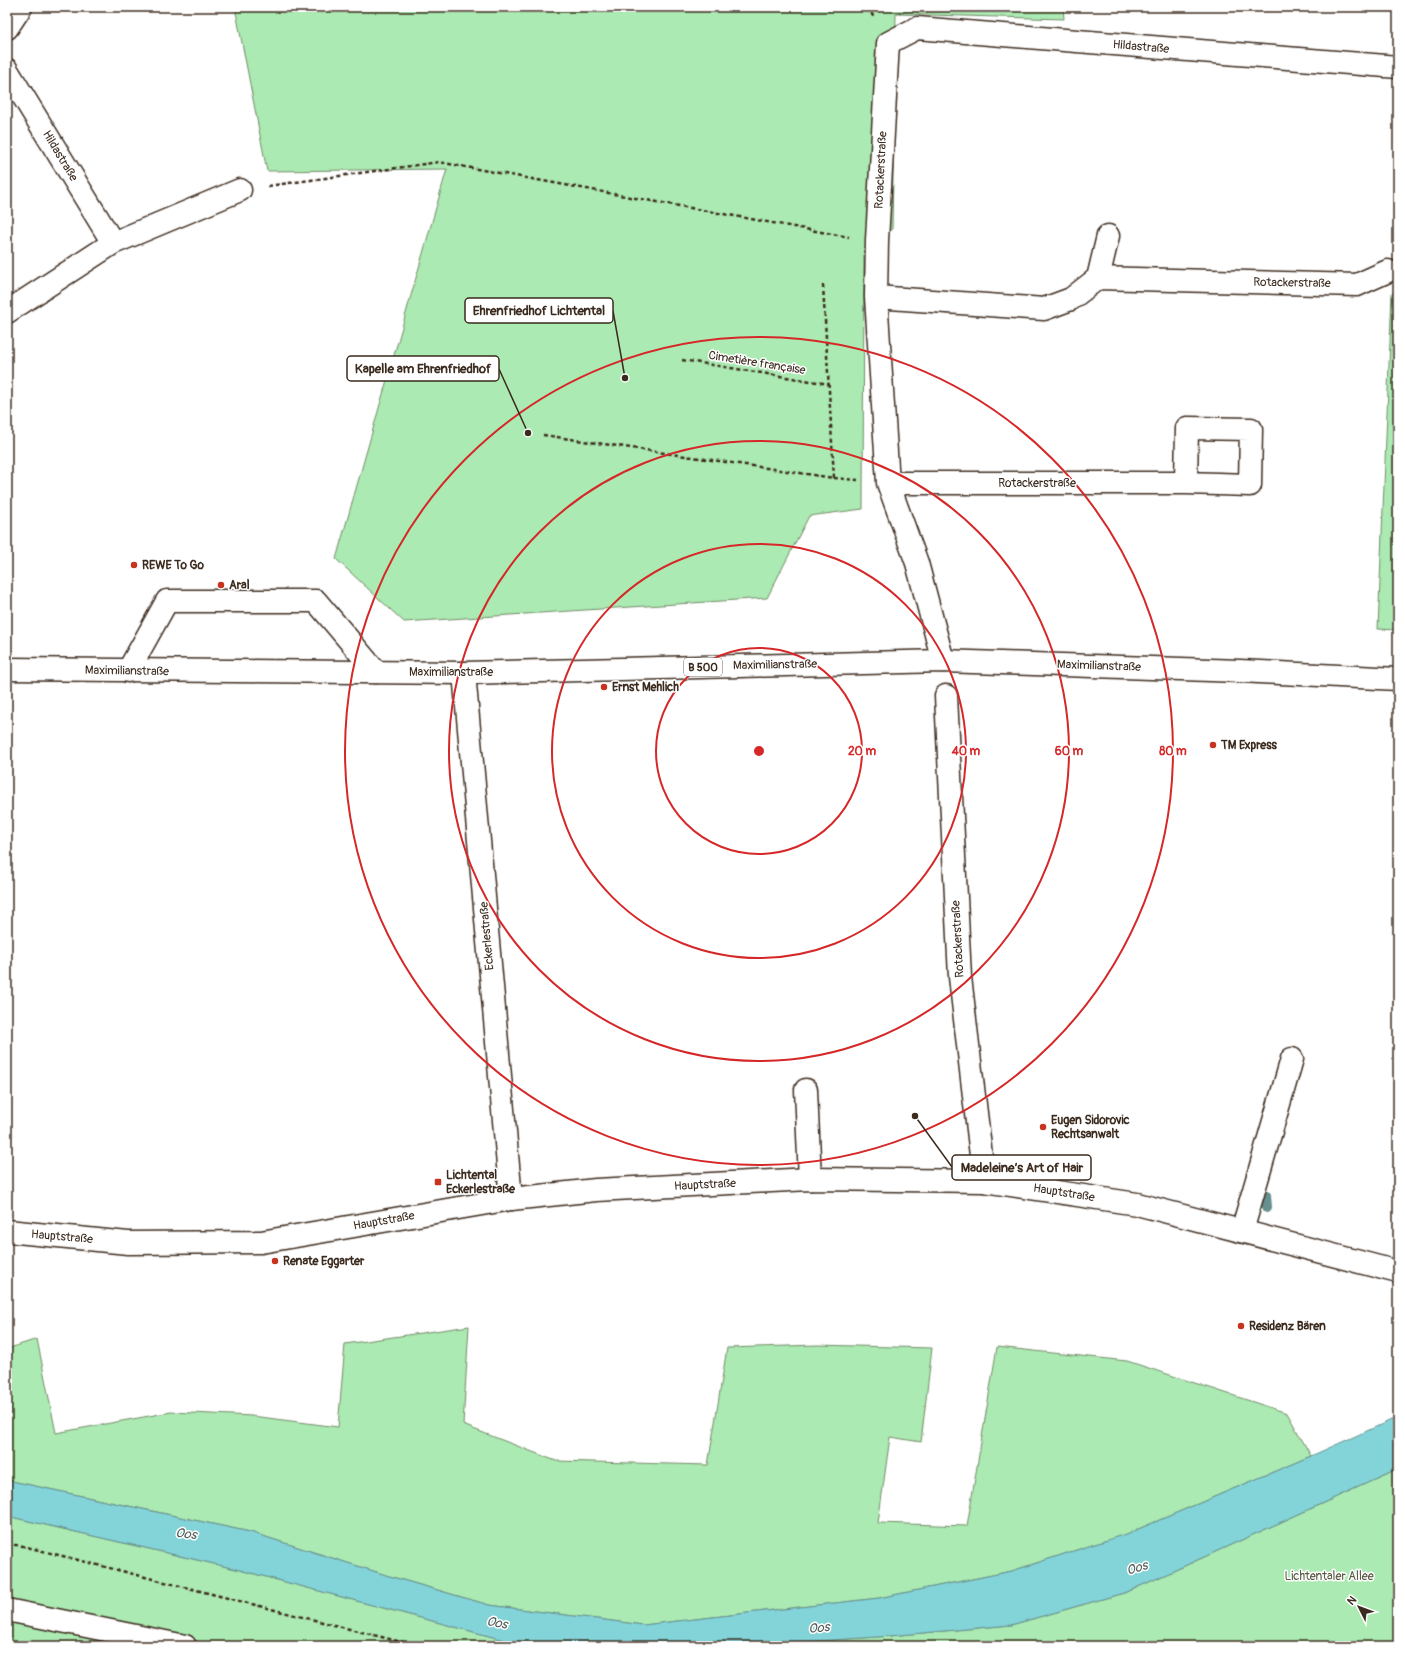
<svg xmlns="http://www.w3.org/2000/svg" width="1405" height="1653" viewBox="0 0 1405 1653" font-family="Pangolin,sans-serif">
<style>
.green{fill:#abeab2;stroke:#738a68}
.water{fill:#83d4d9;stroke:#66908e}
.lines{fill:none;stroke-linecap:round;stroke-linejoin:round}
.stream{stroke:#66908e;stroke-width:10}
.minor-casing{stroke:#3b2a1e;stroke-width:25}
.major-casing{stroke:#3b2a1e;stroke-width:25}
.path{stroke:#3b2a1e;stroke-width:2.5;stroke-dasharray:4 3;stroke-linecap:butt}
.minor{stroke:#fff;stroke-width:22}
.major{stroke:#fff;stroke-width:22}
.ring{fill:none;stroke:#d62828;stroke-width:2}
.poi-dot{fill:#c8321e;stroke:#fff;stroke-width:1.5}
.labels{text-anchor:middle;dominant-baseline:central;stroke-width:3;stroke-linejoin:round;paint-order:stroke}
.shield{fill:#fff;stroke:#766a62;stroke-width:1}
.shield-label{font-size:11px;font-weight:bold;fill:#3b2a1e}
.street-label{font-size:12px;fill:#3b2a1e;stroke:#fff}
.poi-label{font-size:12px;font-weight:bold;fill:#3b2a1e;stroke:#fff;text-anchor:start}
.park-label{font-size:12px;fill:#575a43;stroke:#fff}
.water-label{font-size:13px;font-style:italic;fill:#515d56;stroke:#fff}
.centre{fill:#d62828;stroke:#fff;stroke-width:2}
.ring-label{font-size:12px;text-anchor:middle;font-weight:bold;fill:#d62828;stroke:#fff;stroke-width:3;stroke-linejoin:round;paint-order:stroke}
.leader{fill:none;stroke:#3b2a1e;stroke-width:1.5}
.callout-dot{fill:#3b2a1e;stroke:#fff;stroke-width:1.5}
.callout{fill:#fff;stroke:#3b2a1e;stroke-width:1.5}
.callout-label{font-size:13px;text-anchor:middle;font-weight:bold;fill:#3b2a1e}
</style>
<rect width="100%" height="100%" fill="#fff"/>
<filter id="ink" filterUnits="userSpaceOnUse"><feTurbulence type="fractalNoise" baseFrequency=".025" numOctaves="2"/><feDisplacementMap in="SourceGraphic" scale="8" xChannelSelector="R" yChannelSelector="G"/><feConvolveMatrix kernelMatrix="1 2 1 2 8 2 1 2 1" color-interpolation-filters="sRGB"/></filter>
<g filter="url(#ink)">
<path class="green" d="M 235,7 L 1063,7 L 1064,19 L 896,14 L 892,230 L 864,248 L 863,509 L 809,516 L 767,598 L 404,622 L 336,559 L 447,169 L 267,171 Z
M 1392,293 L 1398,294 L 1398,630 L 1378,629 Z
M 469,1326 L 463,1425 L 556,1461 L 708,1465 L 727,1348 L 817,1345 L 932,1348 L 921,1442 L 890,1437 L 878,1523 L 967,1526 L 997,1347 L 1127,1361 L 1287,1413 L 1311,1456 L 1129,1533 L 1012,1571 L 879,1598 L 643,1625 L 489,1605 L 389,1576 L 250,1532 L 7,1480 L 7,1349 L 37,1339 L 56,1433 L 171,1412 L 252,1416 L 338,1427 L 345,1344 Z
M 1398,1469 L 1398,1646 L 741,1646 L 878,1637 L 1011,1625 L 1127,1592 Z
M 7,1516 L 236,1569 L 508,1641 L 569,1646 L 7,1646 Z"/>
<path class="water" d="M 1398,1417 L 1398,1469 L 1127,1592 L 1011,1625 L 878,1637 L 741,1646 L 569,1646 L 508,1641 L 236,1569 L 7,1516 L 7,1480 L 250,1532 L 389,1576 L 489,1605 L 643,1625 L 879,1598 L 1012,1571 L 1129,1533 L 1311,1456 Z"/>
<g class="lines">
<path class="stream" d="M 1266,1195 L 1267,1207"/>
<g class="minor-casing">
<path id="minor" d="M 7,28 L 21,7
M 7,70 L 113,243
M 1098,278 L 1108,236
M 876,297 L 1044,309 L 1071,299 L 1098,278 L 1357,285 L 1388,271
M 7,312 L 113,243 L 240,190
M 1187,428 L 1251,429 L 1250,485 L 1186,483 Z
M 888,483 L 1186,483
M 943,661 L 917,563 L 888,483 L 876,297 L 877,240 L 888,43 L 917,28 L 1398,67
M 128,671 L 167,601 L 316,601 L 376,672
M 464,673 L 511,1199
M 946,696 L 960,977 L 984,1181
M 806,1090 L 810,1179
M 1242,1231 L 1292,1059
M 7,1610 L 185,1646"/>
</g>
<g class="major-casing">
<path id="major" d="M 7,669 L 464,673 L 943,661 L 1240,671 L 1398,679
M 7,1231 L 128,1243 L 261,1242 L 511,1199 L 596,1190 L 810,1179 L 984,1181 L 1137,1204 L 1398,1272"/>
</g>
<path class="path" d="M 868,7 L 874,18
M 268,186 L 439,162 L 849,237
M 823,285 L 834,478
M 682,360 L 829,384
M 543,435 L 834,478 L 858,480
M 7,1544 L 23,1546 L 397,1641 L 424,1646"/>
<use href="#minor" class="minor"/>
<use href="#major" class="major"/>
</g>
</g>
<g class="ring">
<circle cx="759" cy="751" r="103"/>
<circle cx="759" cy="751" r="207"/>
<circle cx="759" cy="751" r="310"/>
<circle cx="759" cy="751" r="414"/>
</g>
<g class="poi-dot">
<circle cx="134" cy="565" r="4"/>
<circle cx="221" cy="585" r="4"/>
<circle cx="604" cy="687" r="4"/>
<circle cx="1213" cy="745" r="4"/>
<circle cx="1043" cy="1127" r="4"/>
<rect x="434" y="1178" width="8" height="8" rx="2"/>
<circle cx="275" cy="1261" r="4"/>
<circle cx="1241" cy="1326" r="4"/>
</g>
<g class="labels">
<rect class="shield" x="684" y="658" width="38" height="18" rx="3"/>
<g class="shield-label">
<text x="703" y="667">B 500</text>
</g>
<g class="street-label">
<text transform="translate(1141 47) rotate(5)">Hildastraße</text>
<text transform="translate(60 156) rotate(59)">Hildastraße</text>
<text transform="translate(881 170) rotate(-87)">Rotackerstraße</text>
<text transform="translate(1292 283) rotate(1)">Rotackerstraße</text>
<text transform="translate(757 363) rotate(9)">Cimetière française</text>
<text x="1037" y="483">Rotackerstraße</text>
<text transform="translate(775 665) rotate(-1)">Maximilianstraße</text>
<text transform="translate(1099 666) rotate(2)">Maximilianstraße</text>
<text transform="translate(127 671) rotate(1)">Maximilianstraße</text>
<text x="451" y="672">Maximilianstraße</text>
<text transform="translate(487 936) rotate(-95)">Eckerlestraße</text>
<text transform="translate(958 939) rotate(-93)">Rotackerstraße</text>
<text transform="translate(705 1185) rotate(-3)">Hauptstraße</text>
<text transform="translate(1064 1193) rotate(9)">Hauptstraße</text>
<text transform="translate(384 1221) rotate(-10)">Hauptstraße</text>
<text transform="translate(62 1237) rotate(5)">Hauptstraße</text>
</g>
<g class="poi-label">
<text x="142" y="565">REWE To Go</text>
<text x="229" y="585">Aral</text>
<text x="612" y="687">Ernst Mehlich</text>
<text x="1221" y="745">TM Express</text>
<text x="1051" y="1120">Eugen Sidorovic<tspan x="1051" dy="14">Rechtsanwalt</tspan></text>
<text x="446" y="1175">Lichtental<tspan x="446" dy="14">Eckerlestraße</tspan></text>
<text x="283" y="1261">Renate Eggarter</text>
<text x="1249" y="1326">Residenz Bären</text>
</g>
<g class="park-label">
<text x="1329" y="1576">Lichtentaler Allee</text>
</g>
<g class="water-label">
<text transform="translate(186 1534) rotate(7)">Oos</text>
<text transform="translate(1137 1568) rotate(-17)">Oos</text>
<text transform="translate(497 1623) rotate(11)">Oos</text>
<text transform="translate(819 1628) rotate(-5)">Oos</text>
</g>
</g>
<circle cx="759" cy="751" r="6" class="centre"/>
<g class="ring-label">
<text x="862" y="755">20 m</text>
<text x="966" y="755">40 m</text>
<text x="1069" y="755">60 m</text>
<text x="1173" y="755">80 m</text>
</g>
<path class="leader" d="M625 378L613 311M528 433L499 369M915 1116L952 1167"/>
<g class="callout-dot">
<circle cx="625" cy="378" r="4"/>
<circle cx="528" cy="433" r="4"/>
<circle cx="915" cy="1116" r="4"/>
</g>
<g class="callout">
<rect x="465" y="298" width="148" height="25" rx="4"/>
<rect x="347" y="356" width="152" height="25" rx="4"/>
<rect x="952" y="1155" width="139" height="25" rx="4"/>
</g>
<g class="callout-label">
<text x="539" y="315">Ehrenfriedhof Lichtental</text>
<text x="423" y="373">Kapelle am Ehrenfriedhof</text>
<text x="1022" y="1172">Madeleine’s Art of Hair</text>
</g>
<rect width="1405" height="1653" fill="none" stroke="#fff" stroke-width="24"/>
<rect x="12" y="12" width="1381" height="1629" fill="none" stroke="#3b2a1e" stroke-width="1.5" filter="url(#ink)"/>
<g transform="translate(1359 1607) rotate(312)" stroke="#ffffff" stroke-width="3" paint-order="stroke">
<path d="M0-3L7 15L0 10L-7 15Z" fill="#3b2a1e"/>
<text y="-6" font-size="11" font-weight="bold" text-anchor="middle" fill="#3b2a1e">N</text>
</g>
</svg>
